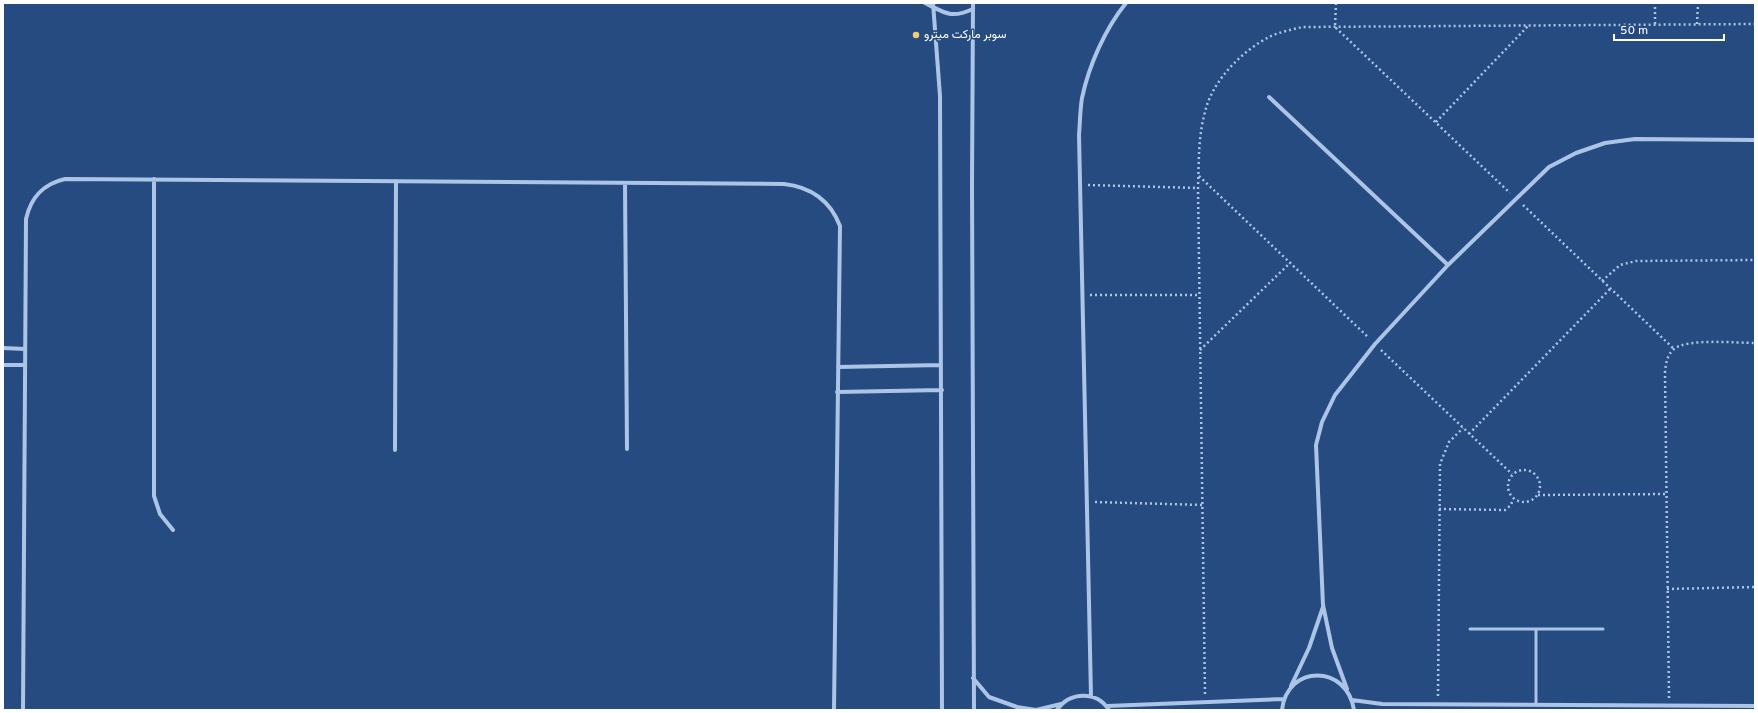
<svg xmlns="http://www.w3.org/2000/svg" width="1758" height="713" viewBox="0 0 1758 713" font-family="Overpass,Vazirmatn,sans-serif">
<style>
.lines{fill:none;stroke-linecap:round;stroke-linejoin:round}
.path{stroke:#acc5e6;stroke-width:2.5;stroke-dasharray:2 3;stroke-linecap:butt}
.lane{stroke:#acc5e6;stroke-width:3}
.street{stroke:#acc5e6;stroke-width:4}
.poi-dot{fill:#efcd70;stroke:#254b80;stroke-width:1.5}
.labels{text-anchor:middle;dominant-baseline:central;stroke-width:3;stroke-linejoin:round;paint-order:stroke}
.poi-label{font-size:12px;fill:#fff;stroke:#254b80;text-anchor:start}
</style>
<rect width="100%" height="100%" fill="#254b80"/>
<g class="lines">
<path class="path" d="M 1336,3 L 1335,27 L 1510,193
M 1655,24 L 1655,3
M 1697,24 L 1698,3
M 1436,122 L 1528,26
M 1199,176 L 1369,338
M 1088,185 L 1198,188
M 1523,205 L 1674,349
M 1602,281 L 1620,265 L 1636,261 L 1755,260
M 1090,295 L 1199,295
M 1200,350 L 1290,263
M 1381,350 L 1512,474
M 1469,434 L 1611,288
M1508 486a16 16 0 1 1 32 0a16 16 0 1 1-32 0Z
M 1538,495 L 1666,494
M 1095,502 L 1203,505
M 1439,509 L 1505,510 L 1511,505 L 1513,499
M 1667,589 L 1755,587
M 1205,694 L 1198,188 C 1199,162 1198,137 1205,112 C 1212,81 1242,51 1269,37 C 1279,32 1291,30 1302,27 L 1755,24
M 1438,696 L 1440,464 L 1449,442 L 1463,428
M 1669,698 L 1665,372 C 1666,363 1667,355 1674,349 C 1687,338 1737,343 1755,343"/>
<path class="lane" d="M 1470,629 L 1603,629
M 1536,704 L 1536,630"/>
<path class="street" d="M 925,3 C 945,13 951,19 973,9
M 933,3 L 940,96 L 942,710
M 973,3 L 972,184 L 974,710
M 1269,97 L 1448,265
M 154,179 L 154,496 L 160,514 L 173,530
M 625,183 L 627,449
M 3,348 L 25,349
M 3,365 L 25,365
M 838,367 L 941,365
M 837,392 L 942,390
M 395,450 L 396,181
M 973,678 L 989,697 L 1017,707 L 1036,710 L 1061,704
M 1291,686 L 1309,648 L 1323,607
M 1347,689 L 1332,648 L 1323,605 L 1316,445 L 1322,422 L 1335,395 L 1375,344 L 1448,265 L 1549,167 L 1576,153 L 1605,143 L 1635,139 L 1755,140
M 1091,696 L 1079,135 C 1080,123 1080,110 1082,98 C 1089,65 1105,29 1126,3
M 1352,700 L 1382,704 L 1755,706
M 1107,706 L 1284,699
M 23,710 L 26,219 C 31,197 43,184 65,179 L 784,184 C 811,187 830,200 840,226 L 834,710
M 1057,710 C 1070,691 1097,691 1109,710
M 1282,710 C 1287,664 1347,664 1354,710"/>
</g>
<circle class="poi-dot" cx="916" cy="35" r="4"/>
<g class="labels">
<g class="poi-label">
<text x="924" y="35">سوبر ماركت ميترو</text>
</g>
</g>
<rect width="1758" height="713" fill="none" stroke="#ffffff" stroke-width="8"/>
<path d="M1614 34v6h110v-6" fill="none" stroke="#ffffff" stroke-width="2"/>
<text x="1620" y="34" font-size="12" fill="#ffffff" stroke="#254b80" stroke-width="3" paint-order="stroke">50 m</text>
</svg>
